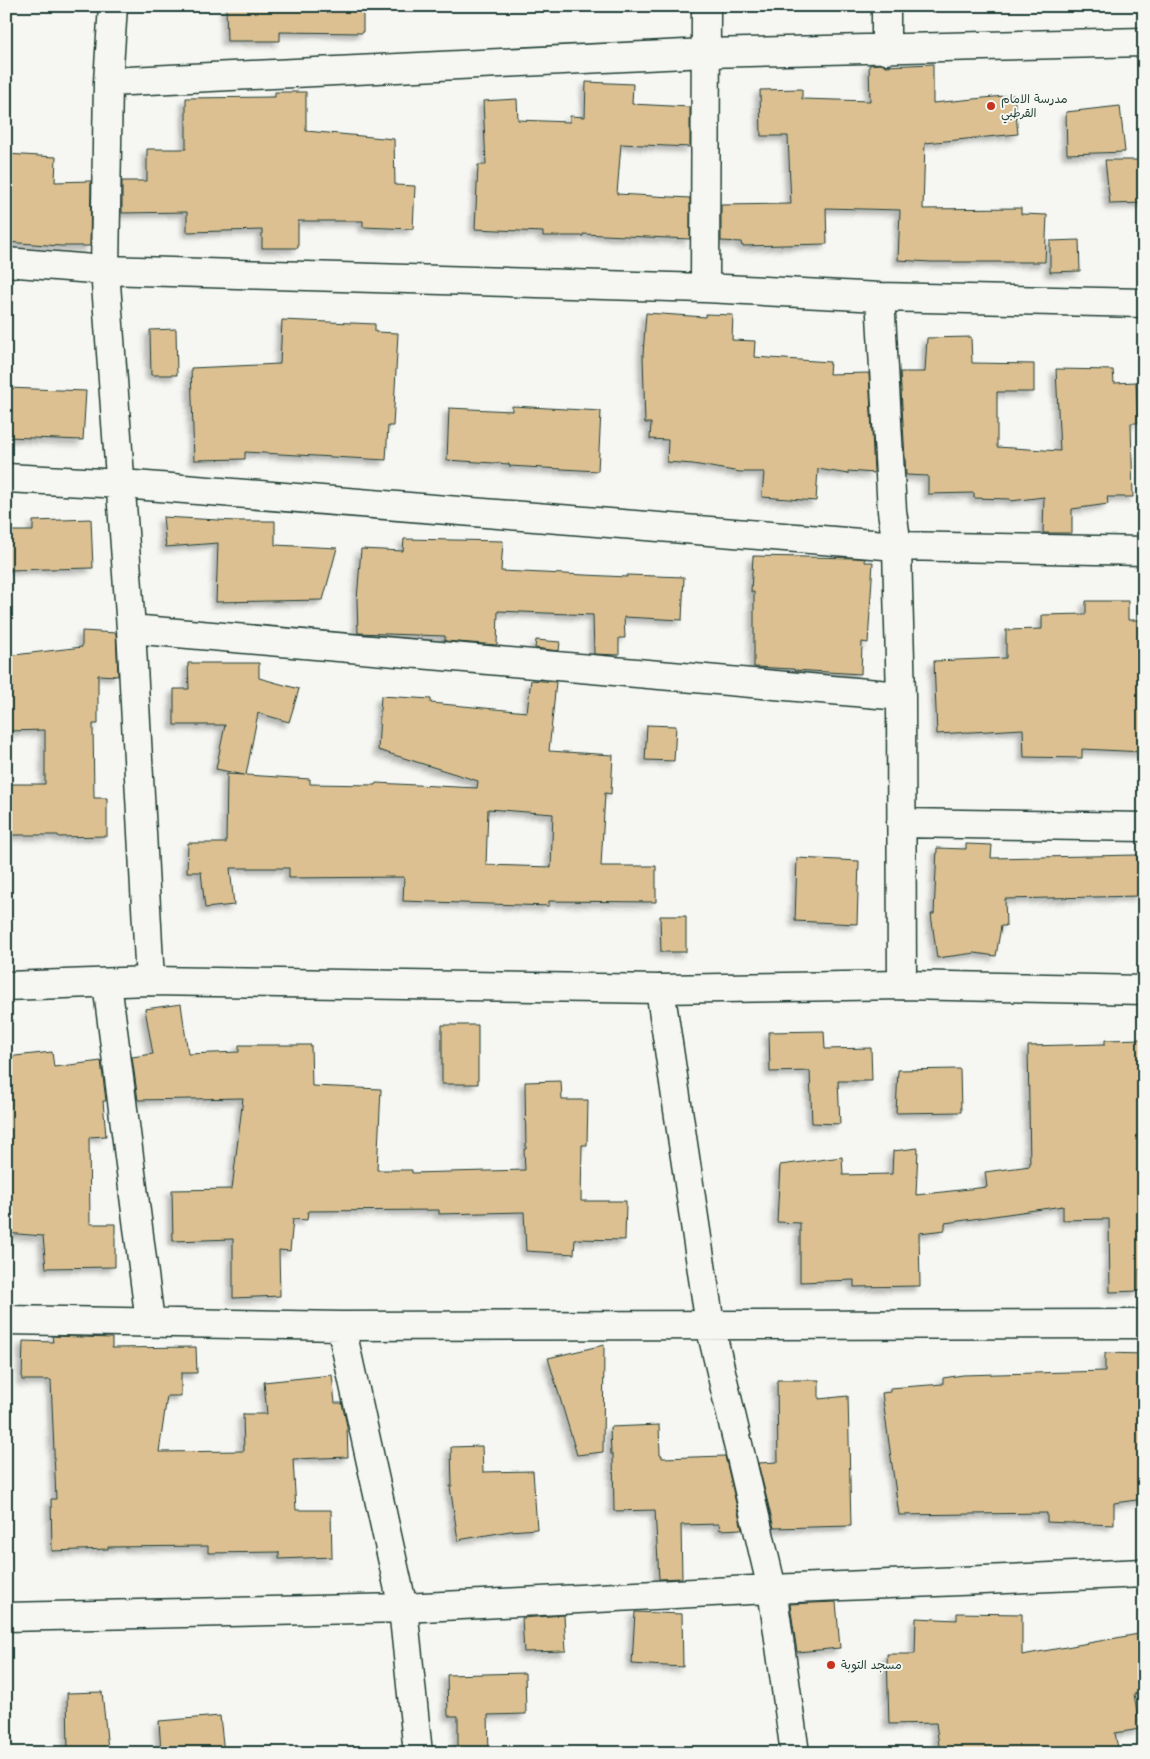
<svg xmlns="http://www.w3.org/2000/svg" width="1150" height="1759" viewBox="0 0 1150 1759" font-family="'Shantell Sans','Playpen Sans Arabic',sans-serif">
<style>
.building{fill:#dcc091;stroke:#1f3d34;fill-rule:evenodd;filter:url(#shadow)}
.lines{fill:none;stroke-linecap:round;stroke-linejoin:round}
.street-casing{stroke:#1f3d34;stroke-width:31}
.secondary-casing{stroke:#1f3d34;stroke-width:31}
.street{stroke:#f6f6f2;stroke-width:28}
.secondary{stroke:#f6f6f2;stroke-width:28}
.poi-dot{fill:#c8321e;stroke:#f6f6f2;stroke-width:2}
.labels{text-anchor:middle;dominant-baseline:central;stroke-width:4;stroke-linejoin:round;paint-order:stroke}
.poi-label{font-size:12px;fill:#1f3d34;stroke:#f6f6f2;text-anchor:start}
</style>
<defs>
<filter id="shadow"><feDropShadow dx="-4.5" dy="4.5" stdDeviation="2.5" flood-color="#0004"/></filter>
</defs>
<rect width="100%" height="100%" fill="#f6f6f2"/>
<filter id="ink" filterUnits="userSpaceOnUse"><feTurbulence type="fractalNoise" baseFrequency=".02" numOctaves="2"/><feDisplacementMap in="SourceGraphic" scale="10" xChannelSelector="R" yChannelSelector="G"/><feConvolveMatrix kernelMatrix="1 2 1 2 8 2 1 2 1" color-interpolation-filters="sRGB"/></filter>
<g filter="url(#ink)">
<path class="building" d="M 226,6 L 363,6 L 363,33 L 280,32 L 280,41 L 227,41 Z
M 881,64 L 886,66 L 933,64 L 933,103 L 1014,95 L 1018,134 L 925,143 L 923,209 L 1021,208 L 1021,214 L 1047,215 L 1045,262 L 931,262 L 898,260 L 900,210 L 826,208 L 827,244 L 742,246 L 741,242 L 721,241 L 721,205 L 791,204 L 788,136 L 761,136 L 760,90 L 802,89 L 802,99 L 870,101 L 869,65 Z
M 586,82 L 633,84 L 632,104 L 690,107 L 690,147 L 621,144 L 617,194 L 690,198 L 690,239 L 583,234 L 583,236 L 543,236 L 543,232 L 475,229 L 478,165 L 486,165 L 483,101 L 517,99 L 518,120 L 570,122 L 570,116 L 585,117 Z
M 275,92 L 306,92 L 306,131 L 394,139 L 395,185 L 415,186 L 413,229 L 363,227 L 363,221 L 298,221 L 298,248 L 262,248 L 262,230 L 187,232 L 187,212 L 122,213 L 122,181 L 147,181 L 147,149 L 186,149 L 186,98 L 275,97 Z
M 1120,106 L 1125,152 L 1067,154 L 1066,112 Z
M 6,154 L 56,157 L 55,182 L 91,181 L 90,246 L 61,246 L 6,242 Z
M 1105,160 L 1144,160 L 1144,203 L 1110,204 Z
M 1079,240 L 1080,271 L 1050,272 L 1050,241 Z
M 646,313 L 705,317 L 706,314 L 733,315 L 732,340 L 755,341 L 754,357 L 830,362 L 829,374 L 869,373 L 874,473 L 848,471 L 848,474 L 818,469 L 816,501 L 762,497 L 764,472 L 740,472 L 693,464 L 667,462 L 668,440 L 650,439 L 651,423 L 645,423 L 643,355 Z
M 282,320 L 375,324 L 375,332 L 398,333 L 393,426 L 388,426 L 386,460 L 245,452 L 245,459 L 194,460 L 191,368 L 280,364 Z
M 176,329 L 177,375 L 151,375 L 150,330 Z
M 971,337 L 972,363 L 1034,364 L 1034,392 L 997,392 L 997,447 L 1060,451 L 1056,369 L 1113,370 L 1114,383 L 1136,382 L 1138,423 L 1131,423 L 1133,497 L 1107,497 L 1108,504 L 1072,509 L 1072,533 L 1043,533 L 1044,497 L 1011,501 L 1010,499 L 974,498 L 974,493 L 928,494 L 928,476 L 906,475 L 900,372 L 925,372 L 927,338 Z
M 7,388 L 86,391 L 83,440 L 8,437 Z
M 512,406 L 601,411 L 598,471 L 509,466 L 509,464 L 447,460 L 449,408 L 512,411 Z
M 163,517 L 236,521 L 275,521 L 275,545 L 337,548 L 323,600 L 216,602 L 218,543 L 166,547 Z
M 91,519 L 93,568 L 6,570 L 6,531 L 33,531 L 33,521 Z
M 404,539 L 503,541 L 501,571 L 627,577 L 627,575 L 684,577 L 682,620 L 624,617 L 625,638 L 619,638 L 619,655 L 594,654 L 593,615 L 498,611 L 497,645 L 445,641 L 445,636 L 358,633 L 357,600 L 361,549 L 403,551 Z
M 753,556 L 856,558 L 865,559 L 865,562 L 873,562 L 868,643 L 862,642 L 861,674 L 794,670 L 794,669 L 754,667 L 754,592 L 751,592 Z
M 1086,601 L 1128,601 L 1128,620 L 1144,620 L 1144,752 L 1082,749 L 1082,758 L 1024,757 L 1023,729 L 937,734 L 934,661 L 1006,658 L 1006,630 L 1042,629 L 1042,615 L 1086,614 Z
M 82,631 L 116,633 L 118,676 L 98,675 L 98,724 L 93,724 L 94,798 L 107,798 L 107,836 L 59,837 L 58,835 L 6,835 L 6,784 L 45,784 L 45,730 L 6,731 L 6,656 L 82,647 Z
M 536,640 L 560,642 L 559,651 L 535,648 Z
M 188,663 L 259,663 L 259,678 L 299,689 L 289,722 L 258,713 L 246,775 L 310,779 L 310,784 L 375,785 L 376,783 L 477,788 L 478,781 L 378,750 L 381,696 L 431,699 L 431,703 L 527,712 L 531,680 L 556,682 L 549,751 L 613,755 L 611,794 L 605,793 L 601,866 L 656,866 L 656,902 L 549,901 L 549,906 L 403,901 L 404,877 L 289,878 L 289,868 L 230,868 L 234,905 L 205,908 L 201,872 L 187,872 L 188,843 L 226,843 L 227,774 L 244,775 L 216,769 L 225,725 L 174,725 L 174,689 L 189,689 ZM 488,809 L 553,814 L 551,867 L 486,865 Z
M 647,725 L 676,726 L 674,761 L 645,760 Z
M 966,844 L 992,845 L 991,858 L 1138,855 L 1139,896 L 1005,899 L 1006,926 L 1001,926 L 996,956 L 975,953 L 937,958 L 931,914 L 934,914 L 937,848 L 966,849 Z
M 797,858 L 859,861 L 857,924 L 795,921 Z
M 660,916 L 686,916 L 686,952 L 661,952 Z
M 181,1004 L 188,1054 L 239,1052 L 239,1045 L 311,1045 L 312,1086 L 381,1089 L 377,1170 L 412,1170 L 412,1173 L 525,1170 L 524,1149 L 526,1149 L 525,1082 L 561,1081 L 562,1100 L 588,1100 L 587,1145 L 582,1145 L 581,1201 L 626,1201 L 625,1240 L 575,1239 L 574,1254 L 526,1251 L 524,1212 L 439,1214 L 439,1210 L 308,1211 L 307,1220 L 293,1219 L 290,1251 L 279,1250 L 280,1296 L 233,1298 L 233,1239 L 173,1241 L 172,1190 L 232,1189 L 243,1098 L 138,1100 L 132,1057 L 153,1054 L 145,1009 Z
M 442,1025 L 478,1025 L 478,1084 L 442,1084 Z
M 824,1031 L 825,1049 L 871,1048 L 872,1081 L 838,1081 L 840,1124 L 812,1123 L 810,1071 L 770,1072 L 769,1032 Z
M 1144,1039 L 1144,1269 L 1139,1269 L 1139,1291 L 1110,1292 L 1109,1219 L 1063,1220 L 1063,1206 L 945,1223 L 945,1230 L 919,1233 L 920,1286 L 854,1287 L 854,1280 L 800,1282 L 800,1223 L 777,1222 L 780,1165 L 842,1157 L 843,1175 L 892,1174 L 893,1151 L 918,1148 L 916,1195 L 987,1187 L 985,1172 L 1030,1166 L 1028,1046 L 1105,1044 L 1105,1040 Z
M 52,1052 L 54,1067 L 101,1061 L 106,1101 L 103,1101 L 106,1136 L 89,1137 L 90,1224 L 115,1224 L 115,1267 L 46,1268 L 43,1236 L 6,1233 L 6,1057 Z
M 960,1069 L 961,1112 L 896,1113 L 898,1070 Z
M 52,1336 L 112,1338 L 112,1348 L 196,1347 L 197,1373 L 181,1373 L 181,1396 L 167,1396 L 159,1452 L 244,1451 L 243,1414 L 267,1414 L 264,1382 L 332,1375 L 335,1403 L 342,1403 L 347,1426 L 348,1457 L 293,1459 L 296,1510 L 331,1510 L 332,1557 L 279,1559 L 279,1552 L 208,1553 L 208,1546 L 108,1547 L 108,1549 L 52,1551 L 51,1499 L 56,1499 L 51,1380 L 22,1380 L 23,1341 L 53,1342 Z
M 604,1345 L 603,1452 L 577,1455 L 548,1358 Z
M 1105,1353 L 1144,1354 L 1144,1499 L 1114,1503 L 1114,1525 L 1047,1522 L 1047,1513 L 899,1515 L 882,1393 L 890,1392 L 890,1388 L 943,1384 L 943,1378 L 963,1375 L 1105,1371 Z
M 777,1380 L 819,1380 L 819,1399 L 848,1396 L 851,1526 L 774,1528 L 758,1463 L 778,1462 Z
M 659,1425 L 660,1455 L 662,1455 L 662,1458 L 725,1456 L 742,1529 L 720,1530 L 719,1524 L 681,1525 L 682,1578 L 659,1579 L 655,1510 L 614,1511 L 613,1454 L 611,1454 L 610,1427 Z
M 482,1446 L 483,1472 L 533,1471 L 537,1529 L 510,1531 L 458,1540 L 450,1486 L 452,1486 L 451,1447 Z
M 836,1602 L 840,1648 L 797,1652 L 790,1604 Z
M 635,1612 L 682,1614 L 683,1667 L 632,1664 Z
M 957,1613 L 1022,1614 L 1022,1655 L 1144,1633 L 1144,1692 L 1134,1694 L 1140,1729 L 1115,1733 L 1119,1753 L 940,1753 L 936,1723 L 889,1724 L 887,1654 L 915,1654 L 916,1618 L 957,1620 Z
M 564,1615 L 566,1651 L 524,1652 L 522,1618 Z
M 525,1673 L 526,1714 L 488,1715 L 489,1753 L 458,1753 L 458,1716 L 448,1716 L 447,1675 Z
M 102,1692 L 108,1749 L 68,1752 L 67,1693 Z
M 220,1716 L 224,1753 L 161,1753 L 159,1721 Z"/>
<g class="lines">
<g class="street-casing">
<path id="street" d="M 113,6 L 108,82 L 105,270 L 131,629 L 150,981
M 886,50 L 886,6
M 108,82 L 706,53 L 1144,42
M 6,262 L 105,270 L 705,288 L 880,297 L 1144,303
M 705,288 L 706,6
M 880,297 L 892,511 L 897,546 L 898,589 L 901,696 L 902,985
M 6,478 L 122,484 L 897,546 L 1144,551
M 131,629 L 901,696
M 901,823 L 1144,827
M 107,983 L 150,1322
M 660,989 L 710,1325 L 772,1589 L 795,1753
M 6,1320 L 341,1326 L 1144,1324
M 341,1326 L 403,1608 L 418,1753
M 6,1617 L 403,1608 L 772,1589 L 1144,1573"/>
</g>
<g class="secondary-casing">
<path id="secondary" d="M 6,986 L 150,981 L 660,989 L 902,985 L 1144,990"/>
</g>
<use href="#street" class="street"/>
<use href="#secondary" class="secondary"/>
</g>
</g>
<g class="poi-dot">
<circle cx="991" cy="106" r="5"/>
<circle cx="831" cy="1665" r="5"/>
</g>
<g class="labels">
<g class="poi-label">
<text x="1001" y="99">مدرسة الامام<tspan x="1001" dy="14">القرطبي</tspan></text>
<text x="841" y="1665">مسجد التوبة</text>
</g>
</g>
<rect width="1150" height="1759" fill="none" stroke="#f6f6f2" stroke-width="25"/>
<rect x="12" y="12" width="1125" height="1734" fill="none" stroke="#1f3d34" stroke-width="2" filter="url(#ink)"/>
</svg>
